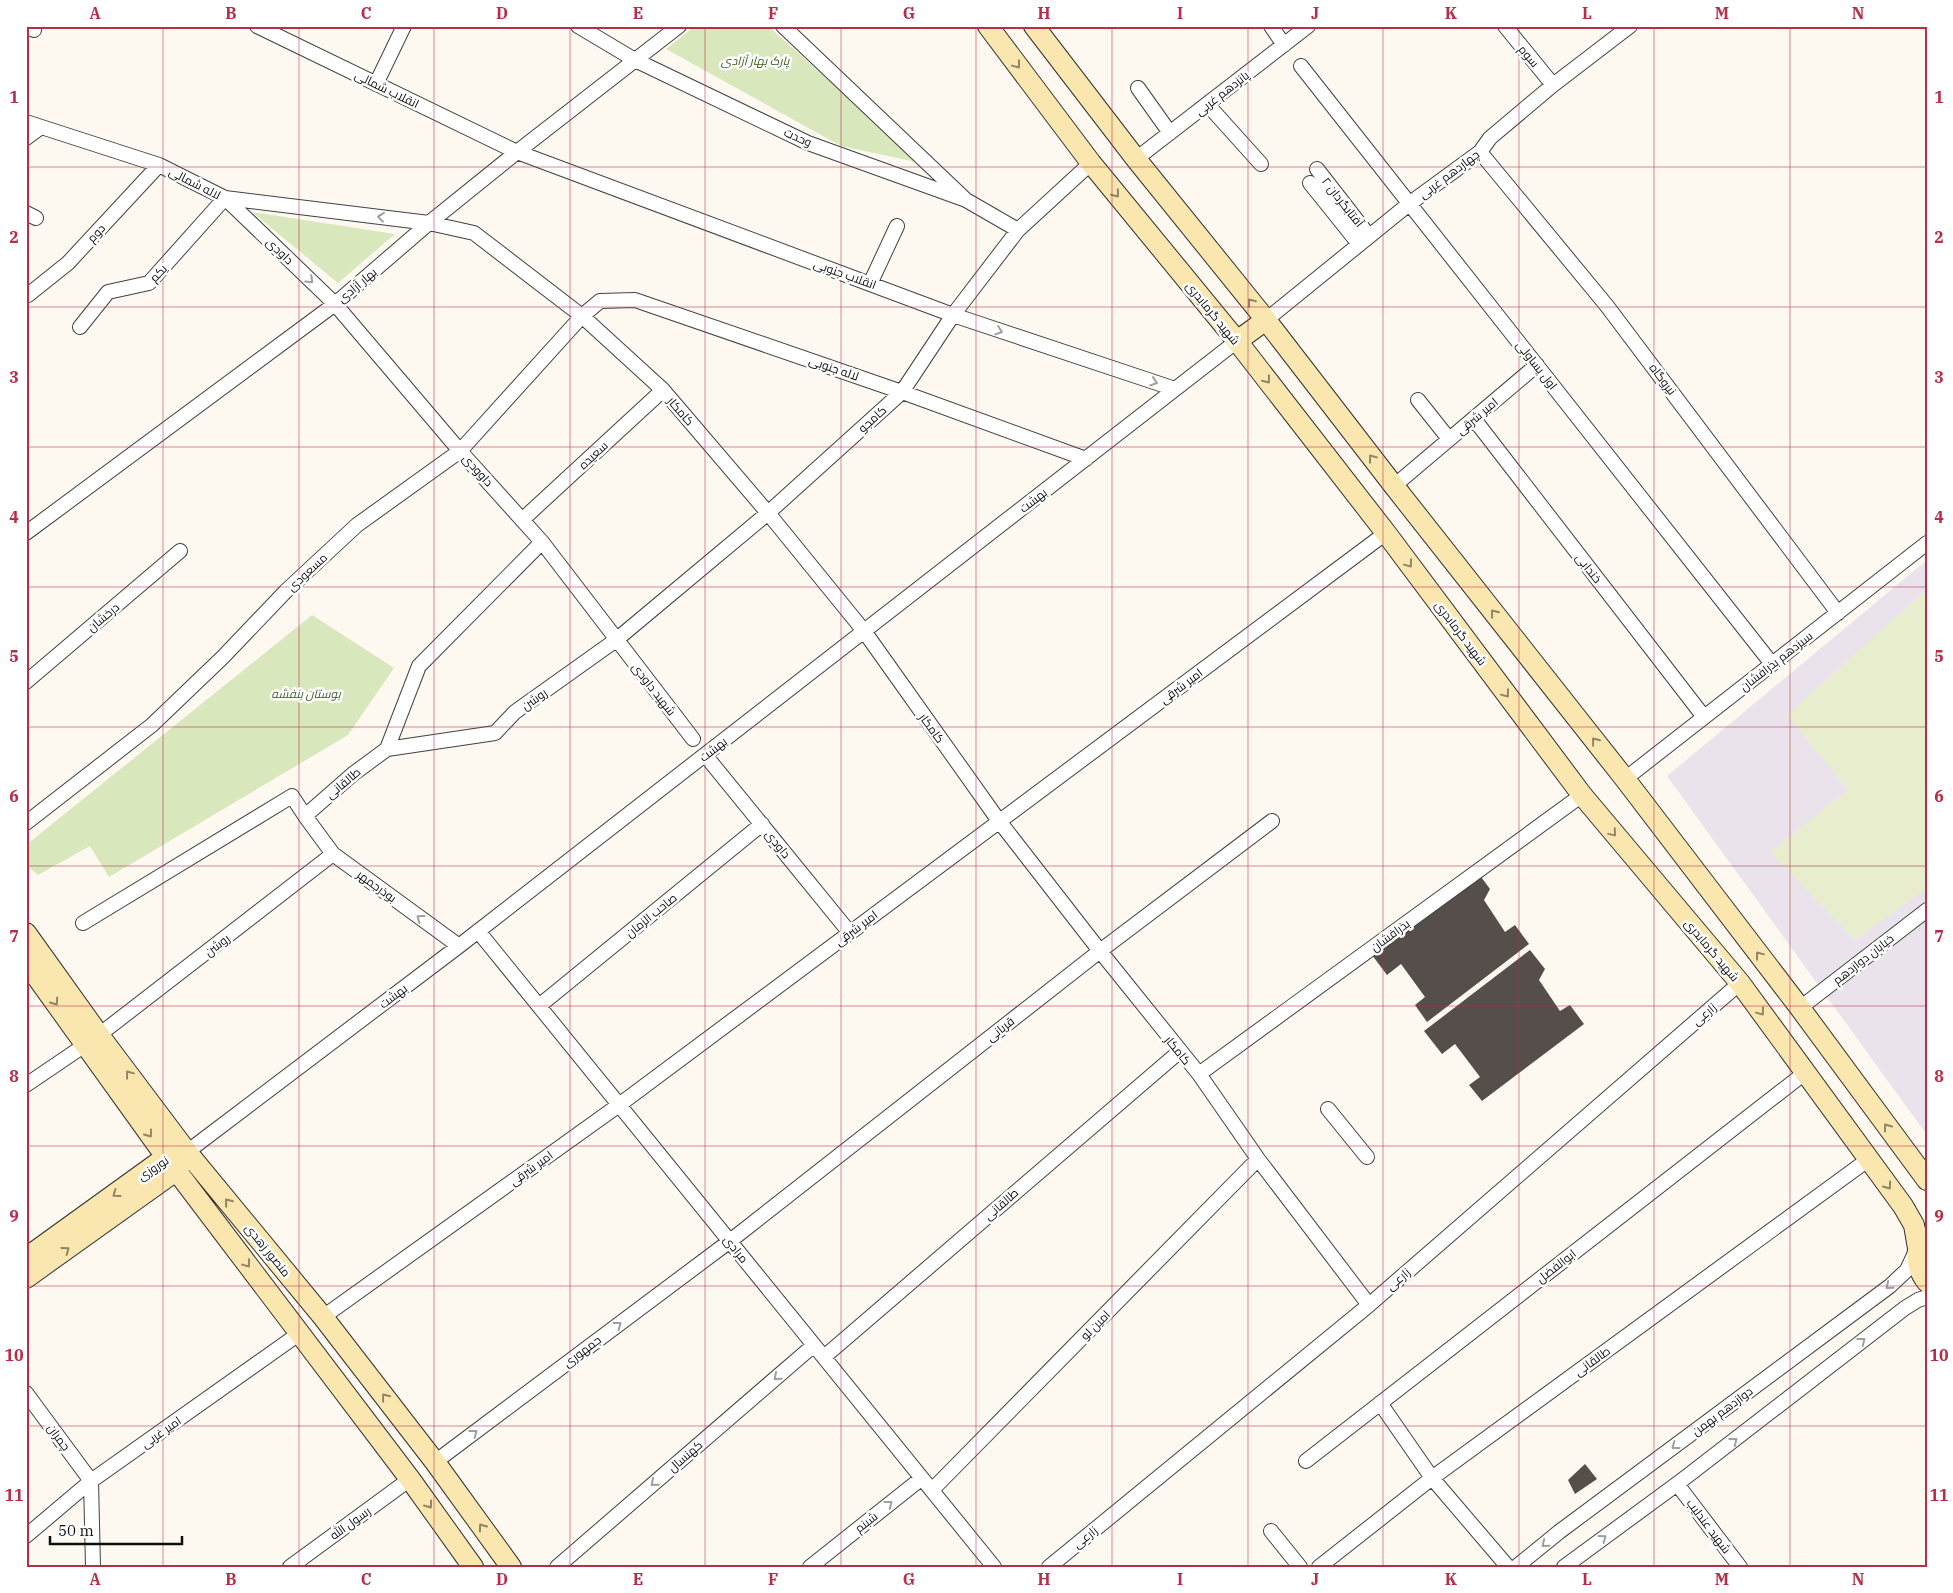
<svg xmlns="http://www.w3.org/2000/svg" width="1953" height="1593" viewBox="0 0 1953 1593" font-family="'IBM Plex Serif',Cairo,serif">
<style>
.industrial{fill:#eae3ec}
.green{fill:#d8e7bc}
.pitch{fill:#e8eecd}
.building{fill:#564e4b}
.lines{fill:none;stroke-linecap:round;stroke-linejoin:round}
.street-casing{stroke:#414141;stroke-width:16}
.secondary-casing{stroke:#303030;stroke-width:22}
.street{stroke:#fff;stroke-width:14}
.secondary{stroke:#fae7af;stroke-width:20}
.oneway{stroke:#908567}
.oneway2{stroke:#9f9f9f}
.grid{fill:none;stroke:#b62e48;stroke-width:1;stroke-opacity:0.55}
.labels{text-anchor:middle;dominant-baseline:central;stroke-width:5;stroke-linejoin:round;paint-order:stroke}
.street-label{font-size:12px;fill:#0e0e0e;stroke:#fff}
.park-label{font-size:12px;font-style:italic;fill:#386222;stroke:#fff}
.neatline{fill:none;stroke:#b62e48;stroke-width:2}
.grid-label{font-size:16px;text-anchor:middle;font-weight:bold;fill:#b62e48}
</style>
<rect width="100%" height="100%" fill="#fef9f0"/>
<path class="industrial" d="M 1927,560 L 1927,1135 L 1667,776 Z"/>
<path class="green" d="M 695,26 L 768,26 L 921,163 L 841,146 L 666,49 Z
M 252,212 L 395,234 L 338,283 Z
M 312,615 L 394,668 L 348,735 L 109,877 L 90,846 L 38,875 L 26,865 L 26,845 Z"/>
<path class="pitch" d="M 1927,589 L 1927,888 L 1855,940 L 1770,852 L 1848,790 L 1787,715 Z"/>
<path class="building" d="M 1476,870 L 1490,889 L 1484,900 L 1505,932 L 1515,925 L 1529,944 L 1427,1022 L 1415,1005 L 1425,997 L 1401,964 L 1387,975 L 1369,951 Z
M 1530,950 L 1545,969 L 1539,980 L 1560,1011 L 1570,1005 L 1584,1024 L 1482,1101 L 1469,1085 L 1480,1077 L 1455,1044 L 1442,1054 L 1424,1031 Z
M 1585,1464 L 1597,1479 L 1575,1494 L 1568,1480 Z"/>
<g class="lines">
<g class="street-casing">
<path id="street" d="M 257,26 L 517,152 L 953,315 L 1175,389
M 578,26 L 635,60 L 808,143 L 966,200
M 783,26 L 966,200 L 1018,230
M 1271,26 L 1284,45
M 1505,26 L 1553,85
M 26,27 L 34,30
M 1301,66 L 1772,664
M 376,84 L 404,26
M 1138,88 L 1170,133
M 1207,104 L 1261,164
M 26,122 L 159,165 L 225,198 L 429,223 L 474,233 L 582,316 L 663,390 L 768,513 L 864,631 L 999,821 L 1100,951 L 1199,1074 L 1258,1159 L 1369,1305
M 26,138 L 41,127
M 1480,152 L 1607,306 L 1838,613
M 1136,159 L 1308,26
M 1317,169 L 1369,236
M 1310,183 L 1359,244
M 225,198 L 335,304 L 460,451 L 542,542 L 693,739
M 26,213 L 36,218
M 870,284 L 897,226
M 28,295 L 68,263 L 159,165
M 1266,320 L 1409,204 L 1480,152 L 1490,138 L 1553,85 L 1630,26
M 80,327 L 108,292 L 149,283 L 225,198
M 1418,400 L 1449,439
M 1474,419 L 1704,717
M 1394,486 L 1537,365
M 522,520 L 663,390
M 26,533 L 335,304 L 429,223 L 517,152 L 679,26
M 26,682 L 180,551
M 387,749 L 495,733 L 515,712 L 616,640 L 768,513 L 902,392 L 953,315 L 1018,230 L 1091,163
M 705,755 L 850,933
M 1625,779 L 1927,543
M 305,816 L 333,854 L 459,946
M 26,823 L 152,725 L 223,657 L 286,591 L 357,525 L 460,451 L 582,316 L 600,301 L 635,300 L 902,392 L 1086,459
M 83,923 L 292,796 L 305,816 L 353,774 L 387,749 L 419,666 L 542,542
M 478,931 L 994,1567
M 539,1006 L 762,824
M 1800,1008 L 1927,910
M 99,1035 L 333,854
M 1199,1074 L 1582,795
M 26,1085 L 85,1045
M 1328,1109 L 1367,1157
M 187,1152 L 459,946 L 1237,341
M 323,1317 L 619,1105 L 1386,533
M 824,1357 L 1179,1052
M 26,1393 L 91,1481 L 93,1567
M 1380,1403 L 1432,1478 L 1508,1567
M 1306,1461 L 1806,1072
M 435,1462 L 730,1241 L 1100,951 L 1272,821
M 1677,1484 L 1740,1567
M 932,1490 L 1258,1159
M 1271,1531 L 1300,1567
M 26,1536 L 91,1481 L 300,1333
M 290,1567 L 410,1479
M 557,1567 L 814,1345
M 810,1567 L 922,1478
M 1049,1567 L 1369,1305 L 1740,983
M 1319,1567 L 1432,1478 L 1869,1159
M 1516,1567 L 1559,1532 L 1890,1286 L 1907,1270 L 1916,1251
M 1564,1567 L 1677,1484 L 1905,1308 L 1918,1300 L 1927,1297"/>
</g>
<g class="secondary-casing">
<path id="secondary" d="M 988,26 L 1091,163 L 1237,341 L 1386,533 L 1582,795 L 1740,983 L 1903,1206 L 1914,1225 L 1918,1248
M 1034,26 L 1136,159 L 1266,320 L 1394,486 L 1625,779 L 1800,1008 L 1927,1180
M 1237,341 L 1266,320
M 26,933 L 99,1035 L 187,1152 L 323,1317 L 435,1462 L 511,1567
M 26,962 L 166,1157 L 410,1479 L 473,1567
M 1922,1237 C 1915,1253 1916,1268 1927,1282
M 26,1258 L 166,1157 L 178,1154
M 26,1278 L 177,1170 L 184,1158"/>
</g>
<use href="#street" class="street"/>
<use href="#secondary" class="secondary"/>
</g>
<defs><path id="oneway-chevron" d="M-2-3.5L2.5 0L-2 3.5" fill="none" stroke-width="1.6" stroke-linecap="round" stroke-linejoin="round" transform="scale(1.25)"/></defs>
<g class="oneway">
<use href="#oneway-chevron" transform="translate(1017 65) rotate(53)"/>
<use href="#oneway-chevron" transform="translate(1116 194) rotate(51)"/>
<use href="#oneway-chevron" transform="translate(1251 302) rotate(-129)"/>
<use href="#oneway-chevron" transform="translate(1267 380) rotate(52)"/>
<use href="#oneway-chevron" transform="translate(1372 458) rotate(-127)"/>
<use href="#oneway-chevron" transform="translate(1409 564) rotate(53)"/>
<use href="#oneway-chevron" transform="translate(1494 613) rotate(-128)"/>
<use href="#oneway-chevron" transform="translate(1506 694) rotate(53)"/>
<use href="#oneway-chevron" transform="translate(1595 741) rotate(-128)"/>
<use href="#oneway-chevron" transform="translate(1613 833) rotate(50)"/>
<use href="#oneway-chevron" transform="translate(1759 955) rotate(-127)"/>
<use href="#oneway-chevron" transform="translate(55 1002) rotate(55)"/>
<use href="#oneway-chevron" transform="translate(1761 1012) rotate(53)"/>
<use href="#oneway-chevron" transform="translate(129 1074) rotate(-127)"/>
<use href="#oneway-chevron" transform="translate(1887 1127) rotate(-126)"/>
<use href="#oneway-chevron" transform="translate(149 1134) rotate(54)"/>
<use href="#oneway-chevron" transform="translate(1888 1186) rotate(54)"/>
<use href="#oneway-chevron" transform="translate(116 1194) rotate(144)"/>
<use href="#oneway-chevron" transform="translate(228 1202) rotate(-129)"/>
<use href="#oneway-chevron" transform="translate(66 1250) rotate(-36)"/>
<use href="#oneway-chevron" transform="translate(247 1264) rotate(53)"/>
<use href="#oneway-chevron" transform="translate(385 1397) rotate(-128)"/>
<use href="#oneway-chevron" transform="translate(429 1505) rotate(54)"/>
<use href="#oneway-chevron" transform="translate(482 1527) rotate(-126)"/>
</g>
<g class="oneway2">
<use href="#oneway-chevron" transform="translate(381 217) rotate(-173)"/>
<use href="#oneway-chevron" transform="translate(310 280) rotate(44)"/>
<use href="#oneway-chevron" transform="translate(999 331) rotate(19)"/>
<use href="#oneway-chevron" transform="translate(1154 382) rotate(18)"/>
<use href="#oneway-chevron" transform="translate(420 918) rotate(-144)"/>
<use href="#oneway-chevron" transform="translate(1889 1286) rotate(141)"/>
<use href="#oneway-chevron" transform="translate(618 1325) rotate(-37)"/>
<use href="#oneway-chevron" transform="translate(1862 1341) rotate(-38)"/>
<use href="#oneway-chevron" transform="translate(777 1377) rotate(139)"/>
<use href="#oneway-chevron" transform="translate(474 1433) rotate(-37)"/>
<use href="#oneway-chevron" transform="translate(1734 1441) rotate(-38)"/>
<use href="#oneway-chevron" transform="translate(1675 1446) rotate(143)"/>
<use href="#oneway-chevron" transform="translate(654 1483) rotate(139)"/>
<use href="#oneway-chevron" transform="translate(889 1504) rotate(-38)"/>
<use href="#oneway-chevron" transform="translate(1603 1538) rotate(-36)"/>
<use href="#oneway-chevron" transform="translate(1545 1544) rotate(141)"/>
</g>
<path class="grid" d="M 163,26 L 163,1567M 299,26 L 299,1567M 434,26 L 434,1567M 570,26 L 570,1567M 705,26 L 705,1567M 841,26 L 841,1567M 976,26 L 976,1567M 1112,26 L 1112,1567M 1248,26 L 1248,1567M 1383,26 L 1383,1567M 1519,26 L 1519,1567M 1654,26 L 1654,1567M 1790,26 L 1790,1567M 26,167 L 1927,167M 26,307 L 1927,307M 26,447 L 1927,447M 26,587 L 1927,587M 26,727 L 1927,727M 26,866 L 1927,866M 26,1006 L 1927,1006M 26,1146 L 1927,1146M 26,1286 L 1927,1286M 26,1426 L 1927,1426"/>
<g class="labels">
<g class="street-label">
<text transform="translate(1529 56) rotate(50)">سوم</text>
<text transform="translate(387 89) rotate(26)">انقلاب شمالی</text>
<text transform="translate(1222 93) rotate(-38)">پانزدهم غربی</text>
<text transform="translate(798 137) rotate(24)">وحدت</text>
<text transform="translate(1449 174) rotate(-37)">چهاردهم غربی</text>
<text transform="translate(195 183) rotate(27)">لاله شمالی</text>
<text transform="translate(1343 202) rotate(52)">آفتابگردان ۲</text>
<text transform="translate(96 233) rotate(-47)">دوم</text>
<text transform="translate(280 251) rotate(44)">داودی</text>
<text transform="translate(158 273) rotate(-46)">یکم</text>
<text transform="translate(845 274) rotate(20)">انقلاب جنوبی</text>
<text transform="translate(357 285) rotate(-40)">بهار آزادی</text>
<text transform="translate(1213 313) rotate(51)">شهید گرمابدری</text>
<text transform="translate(1537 365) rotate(52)">اول یساولی</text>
<text transform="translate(834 368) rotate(19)">لاله جنوبی</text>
<text transform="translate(1663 379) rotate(53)">نیروگاه</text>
<text transform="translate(681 411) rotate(49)">کامکار</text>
<text transform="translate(1477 416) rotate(-40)">امیر شرقی</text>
<text transform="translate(872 419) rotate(-42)">کامجو</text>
<text transform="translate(593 455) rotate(-43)">سعیده</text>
<text transform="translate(478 470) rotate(48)">داوودی</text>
<text transform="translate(1033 500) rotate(-38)">بهشت</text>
<text transform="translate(1589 568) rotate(52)">خندابی</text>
<text transform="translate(307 572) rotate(-43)">مسعودی</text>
<text transform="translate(103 617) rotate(-40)">درخشان</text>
<text transform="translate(1461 633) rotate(53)">شهید گرمابدری</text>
<text transform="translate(1776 661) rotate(-38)">سیزدهم بذرافشان</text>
<text transform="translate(1181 686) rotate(-37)">امیر شرقی</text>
<text transform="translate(654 689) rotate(52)">شهید داودی</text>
<text transform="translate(534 699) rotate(-35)">روشن</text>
<text transform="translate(932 728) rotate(54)">کامکار</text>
<text transform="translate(713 749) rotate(-38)">بهشت</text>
<text transform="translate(343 783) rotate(-40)">طالقانی</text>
<text transform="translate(778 844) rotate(51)">داودی</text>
<text transform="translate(377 886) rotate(36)">بوذرجمهر</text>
<text transform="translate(651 915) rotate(-39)">صاحب الزمان</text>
<text transform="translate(856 928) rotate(-37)">امیر شرقی</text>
<text transform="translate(1390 935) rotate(-36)">بذرافشان</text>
<text transform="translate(217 945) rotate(-38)">روشن</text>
<text transform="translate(1712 950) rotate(50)">شهید گرمابدری</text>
<text transform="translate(1863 959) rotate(-38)">خیابان دوازدهم</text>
<text transform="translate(393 996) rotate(-37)">بهشت</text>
<text transform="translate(1704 1014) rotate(-41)">زارعی</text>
<text transform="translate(1000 1029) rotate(-38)">قربانی</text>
<text transform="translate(1178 1050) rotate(51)">کامکار</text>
<text transform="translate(153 1168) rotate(-33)">نوروزی</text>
<text transform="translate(531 1168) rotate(-36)">امیر شرقی</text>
<text transform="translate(1001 1204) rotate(-41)">طالقانی</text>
<text transform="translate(736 1249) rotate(51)">مرادی</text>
<text transform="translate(268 1250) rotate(51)">منصور زهدی</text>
<text transform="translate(1556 1266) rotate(-38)">ابوالفضل</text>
<text transform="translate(1398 1279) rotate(-41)">زارعی</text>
<text transform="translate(1095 1325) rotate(-45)">امین لو</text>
<text transform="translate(582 1351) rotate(-37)">جمهوری</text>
<text transform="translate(1592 1361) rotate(-36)">طالقانی</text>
<text transform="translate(1722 1411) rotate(-37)">دوازدهم بهمن</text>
<text transform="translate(161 1432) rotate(-35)">امیر غربی</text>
<text transform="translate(59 1437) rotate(54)">چمران</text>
<text transform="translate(685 1456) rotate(-41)">کهنسال</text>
<text transform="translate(866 1522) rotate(-38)">شبنم</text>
<text transform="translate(350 1523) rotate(-36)">رسول الله</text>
<text transform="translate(1709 1526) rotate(53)">شهید عندلیب</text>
<text transform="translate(1085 1537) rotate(-39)">زارعی</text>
</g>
<g class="park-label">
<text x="755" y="60">پارک بهار آزادی</text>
<text x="306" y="693">بوستان بنفشه</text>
</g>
</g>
<rect width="1953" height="1593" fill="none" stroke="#ffffff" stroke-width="55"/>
<path d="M50 1536v8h132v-8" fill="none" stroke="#0e0e0e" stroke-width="2.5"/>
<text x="58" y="1536" font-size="15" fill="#0e0e0e" stroke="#ffffff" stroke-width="4" paint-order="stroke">50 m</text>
<rect x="28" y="28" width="1898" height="1538" class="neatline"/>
<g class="grid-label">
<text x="95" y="19">A</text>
<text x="231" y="19">B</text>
<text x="366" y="19">C</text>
<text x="502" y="19">D</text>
<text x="638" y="19">E</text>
<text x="773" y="19">F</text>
<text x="909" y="19">G</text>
<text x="1044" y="19">H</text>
<text x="1180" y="19">I</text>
<text x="1315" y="19">J</text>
<text x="1451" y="19">K</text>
<text x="1587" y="19">L</text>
<text x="1722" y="19">M</text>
<text x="1858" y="19">N</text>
<text x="14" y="103">1</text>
<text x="1939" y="103">1</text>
<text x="14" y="243">2</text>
<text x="1939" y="243">2</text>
<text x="14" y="383">3</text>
<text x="1939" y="383">3</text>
<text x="14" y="523">4</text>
<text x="1939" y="523">4</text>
<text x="14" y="662">5</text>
<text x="1939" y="662">5</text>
<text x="14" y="802">6</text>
<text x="1939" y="802">6</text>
<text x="14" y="942">7</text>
<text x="1939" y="942">7</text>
<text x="14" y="1082">8</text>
<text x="1939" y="1082">8</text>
<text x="14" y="1222">9</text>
<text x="1939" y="1222">9</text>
<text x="14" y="1361">10</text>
<text x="1939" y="1361">10</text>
<text x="14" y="1501">11</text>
<text x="1939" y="1501">11</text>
<text x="95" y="1585">A</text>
<text x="231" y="1585">B</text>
<text x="366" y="1585">C</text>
<text x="502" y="1585">D</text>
<text x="638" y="1585">E</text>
<text x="773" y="1585">F</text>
<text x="909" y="1585">G</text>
<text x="1044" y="1585">H</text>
<text x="1180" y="1585">I</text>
<text x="1315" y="1585">J</text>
<text x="1451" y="1585">K</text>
<text x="1587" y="1585">L</text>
<text x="1722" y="1585">M</text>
<text x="1858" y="1585">N</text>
</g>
</svg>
